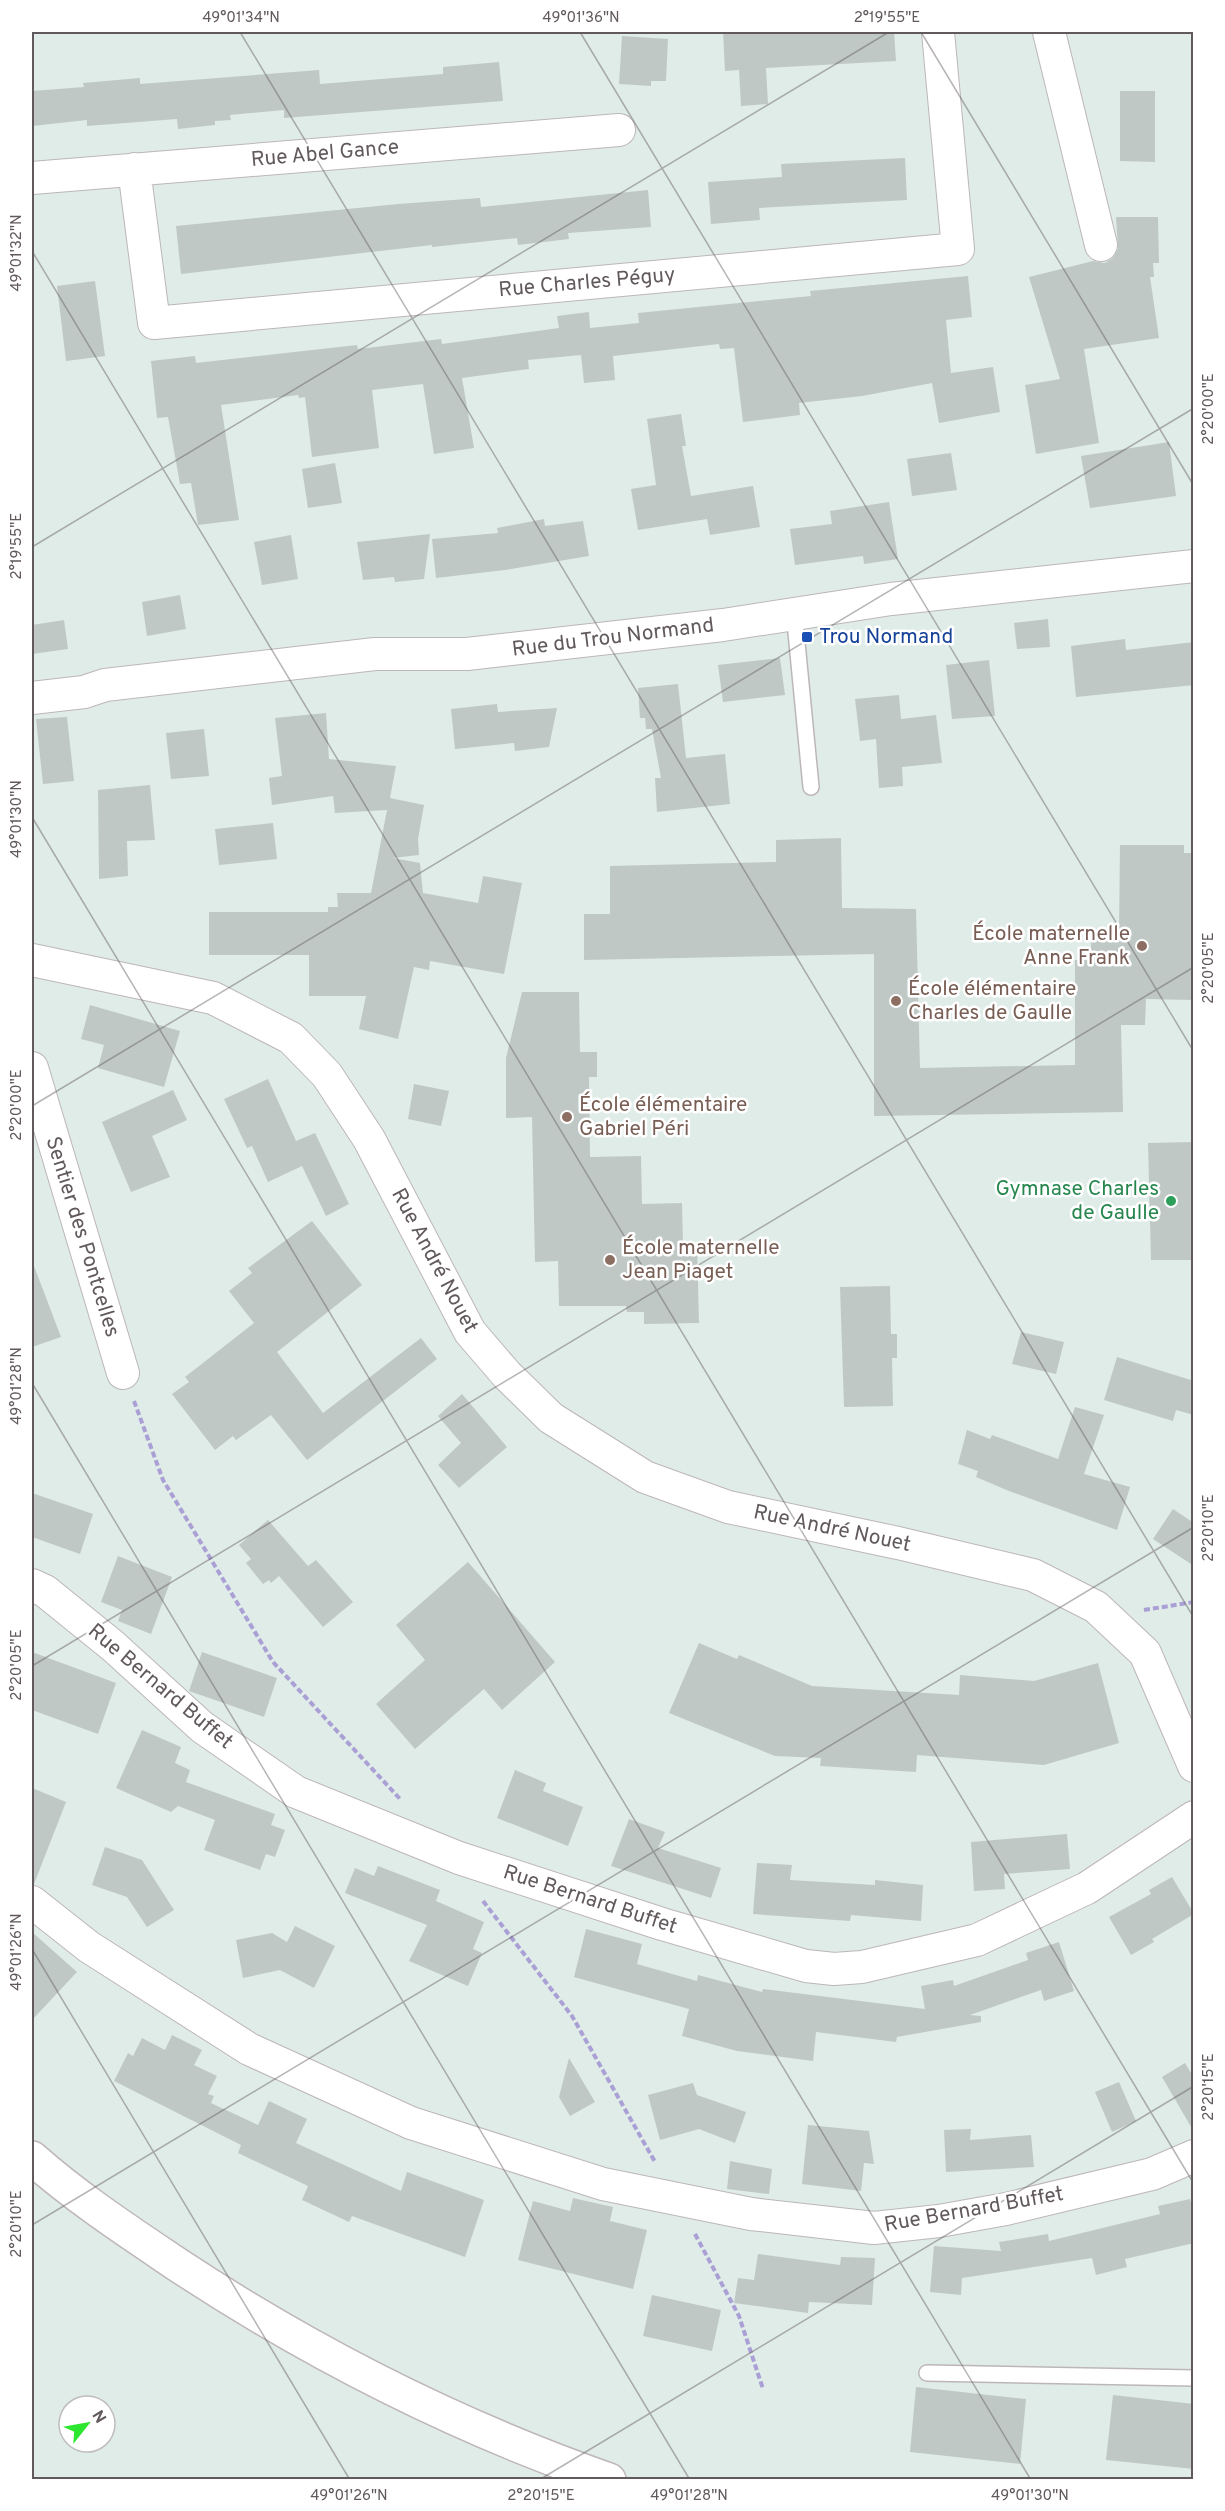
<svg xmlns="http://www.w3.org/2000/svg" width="1225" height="2511" viewBox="0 0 1225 2511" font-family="Overpass,sans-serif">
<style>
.building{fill:#bfc8c5}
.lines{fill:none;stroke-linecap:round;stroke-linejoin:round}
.lane-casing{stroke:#bdb6b9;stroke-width:18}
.street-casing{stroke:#bdb6b9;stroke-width:34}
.secondary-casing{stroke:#bfb6ba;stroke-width:36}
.path{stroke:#aaa0d5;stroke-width:4;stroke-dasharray:6 3;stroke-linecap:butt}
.lane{stroke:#fff;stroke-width:15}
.street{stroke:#fff;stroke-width:32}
.secondary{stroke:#fff;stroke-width:33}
.ticks{fill:none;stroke:#61595d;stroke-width:1.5;stroke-opacity:0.45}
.transit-dot{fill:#1a4fb4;stroke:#fff;stroke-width:2}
.education-dot{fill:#8d6e63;stroke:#fff;stroke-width:2}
.leisure-dot{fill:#2e9e5b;stroke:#fff;stroke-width:2}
.labels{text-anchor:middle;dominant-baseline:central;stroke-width:5;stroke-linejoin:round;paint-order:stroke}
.street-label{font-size:21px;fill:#61595d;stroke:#fff}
.transit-label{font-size:21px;fill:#164399;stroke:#fff;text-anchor:start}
.education-label{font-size:21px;fill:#785e54;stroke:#fff;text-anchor:start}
.leisure-label{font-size:21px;fill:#27864d;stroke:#fff;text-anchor:end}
.neatline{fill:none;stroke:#61595d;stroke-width:2}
.ticks-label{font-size:15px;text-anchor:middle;fill:#61595d}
</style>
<rect width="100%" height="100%" fill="#e0ece8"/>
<path class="building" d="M 723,32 L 894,32 L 896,61 L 766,68 L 768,104 L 741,106 L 739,70 L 725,71 Z
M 622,36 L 668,39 L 666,81 L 651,81 L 651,86 L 619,84 Z
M 499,62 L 503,101 L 284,118 L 284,110 L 230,115 L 231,120 L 215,121 L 215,125 L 178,129 L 177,119 L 87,126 L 87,120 L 32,126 L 32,91 L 84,87 L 83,83 L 140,78 L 140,84 L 319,70 L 320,84 L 443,74 L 443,67 Z
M 1120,91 L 1155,91 L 1155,162 L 1120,161 Z
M 905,158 L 907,200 L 759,208 L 760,220 L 711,224 L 708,182 L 782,177 L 781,164 Z
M 648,190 L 651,227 L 568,233 L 569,239 L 518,245 L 517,238 L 432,247 L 432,245 L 181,274 L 176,226 L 398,204 L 480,198 L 481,207 Z
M 1116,217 L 1158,217 L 1159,263 L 1153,263 L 1154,277 L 1150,277 L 1159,338 L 1084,349 L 1099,443 L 1036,454 L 1025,385 L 1060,379 L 1029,277 L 1093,261 L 1105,263 L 1113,258 L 1118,249 Z
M 968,276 L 972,317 L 946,320 L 951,373 L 993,367 L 1000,412 L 939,423 L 932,383 L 862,396 L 799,403 L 800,415 L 743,422 L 734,348 L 720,349 L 719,344 L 613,356 L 615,380 L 584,383 L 581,355 L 528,360 L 529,369 L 462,378 L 474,448 L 434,454 L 423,384 L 372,390 L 379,448 L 312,457 L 305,397 L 299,398 L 298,395 L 221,405 L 239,520 L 198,525 L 191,483 L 180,484 L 168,417 L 157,418 L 151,361 L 195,356 L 196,363 L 357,345 L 358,349 L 441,339 L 442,344 L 559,328 L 557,316 L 589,312 L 590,328 L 639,323 L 638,313 L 811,296 L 810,291 Z
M 95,281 L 105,356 L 66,361 L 57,286 Z
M 681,414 L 686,446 L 682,446 L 691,496 L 753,486 L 760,527 L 710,535 L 707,519 L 638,530 L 631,489 L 656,485 L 647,419 Z
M 1169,442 L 1176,496 L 1090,508 L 1081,456 Z
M 951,453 L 957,490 L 912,496 L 907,459 Z
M 335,463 L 342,503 L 308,508 L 302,469 Z
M 889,502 L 898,559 L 864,564 L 863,556 L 795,565 L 790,529 L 832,524 L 830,511 Z
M 544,519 L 545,526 L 583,521 L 589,556 L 505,570 L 436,578 L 432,539 L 498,533 L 497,528 Z
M 430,534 L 424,579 L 395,582 L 394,577 L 363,580 L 357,542 Z
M 291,535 L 298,579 L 262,585 L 254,542 Z
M 180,595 L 186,629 L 147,636 L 142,602 Z
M 1048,619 L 1050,647 L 1017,649 L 1014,623 Z
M 64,620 L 68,649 L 32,654 L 32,625 Z
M 1125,639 L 1126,650 L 1194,642 L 1194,685 L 1076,697 L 1071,646 Z
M 780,658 L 785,695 L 723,702 L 718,665 Z
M 989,660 L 995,716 L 952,719 L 946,665 Z
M 678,684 L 686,758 L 725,754 L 730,804 L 657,812 L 655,778 L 661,778 L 652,729 L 646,729 L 645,718 L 640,718 L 638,688 Z
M 899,695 L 901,719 L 936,715 L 942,763 L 902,767 L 903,786 L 879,788 L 876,739 L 860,741 L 855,699 Z
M 497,704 L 498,712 L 557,708 L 549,747 L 515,751 L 514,743 L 455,749 L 451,709 Z
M 326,713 L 329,759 L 396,766 L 390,798 L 424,805 L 418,839 L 419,855 L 393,858 L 420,863 L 423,893 L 478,903 L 483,876 L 522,883 L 504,974 L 430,961 L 429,970 L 414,967 L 398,1039 L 359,1029 L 366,996 L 309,996 L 309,955 L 209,955 L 209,912 L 328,912 L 328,907 L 338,907 L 337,893 L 371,893 L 387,810 L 335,813 L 333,796 L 272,805 L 269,778 L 282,776 L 275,718 Z
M 67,717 L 74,781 L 43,784 L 36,719 Z
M 204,729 L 209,776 L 171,779 L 166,733 Z
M 150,785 L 155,840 L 127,841 L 128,876 L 99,879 L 98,790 Z
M 273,823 L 277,859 L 219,865 L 215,829 Z
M 841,838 L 842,908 L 916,909 L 920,1068 L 1075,1065 L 1075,960 L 1091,960 L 1091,932 L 1119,932 L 1120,845 L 1184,845 L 1184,853 L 1194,853 L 1194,1000 L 1146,999 L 1145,1025 L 1121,1025 L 1123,1112 L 874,1116 L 874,954 L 584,960 L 584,914 L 610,914 L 610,866 L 776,862 L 776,840 Z
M 522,992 L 579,992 L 580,1052 L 597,1052 L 597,1077 L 589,1077 L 590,1157 L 641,1156 L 642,1204 L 682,1203 L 683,1244 L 697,1244 L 699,1323 L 644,1324 L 644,1312 L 627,1312 L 626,1306 L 559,1306 L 558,1261 L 535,1262 L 532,1117 L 506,1118 L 506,1058 Z
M 90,1005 L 180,1031 L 164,1087 L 98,1068 L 104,1045 L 81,1039 Z
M 268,1079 L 296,1141 L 315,1133 L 349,1204 L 326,1216 L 302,1166 L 268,1182 L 252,1146 L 247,1148 L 224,1099 Z
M 414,1084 L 449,1091 L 441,1126 L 408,1119 Z
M 173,1090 L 187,1120 L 152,1136 L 170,1177 L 131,1192 L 102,1122 Z
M 1194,1142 L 1194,1260 L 1151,1260 L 1148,1143 Z
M 312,1221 L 362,1285 L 277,1352 L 323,1413 L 421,1338 L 437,1359 L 307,1460 L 271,1415 L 236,1440 L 233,1436 L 215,1450 L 172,1394 L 189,1382 L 185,1377 L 254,1323 L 229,1291 L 252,1273 L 248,1268 Z
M 32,1266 L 34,1266 L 61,1337 L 32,1347 Z
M 890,1286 L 891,1334 L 897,1334 L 897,1358 L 892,1358 L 893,1406 L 844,1407 L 840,1287 Z
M 1021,1332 L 1064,1342 L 1056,1374 L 1012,1364 Z
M 1117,1357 L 1194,1381 L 1194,1415 L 1176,1410 L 1173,1421 L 1104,1400 Z
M 462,1394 L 507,1447 L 459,1488 L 438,1465 L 461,1443 L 438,1416 Z
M 1075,1407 L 1104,1415 L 1084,1474 L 1130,1487 L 1117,1530 L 1009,1491 L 976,1477 L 978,1471 L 958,1464 L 967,1430 L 990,1439 L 992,1435 L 1058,1459 Z
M 32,1493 L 93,1514 L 80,1554 L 32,1537 Z
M 1173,1509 L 1194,1523 L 1194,1566 L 1153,1539 Z
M 268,1520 L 308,1566 L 316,1560 L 353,1602 L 323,1627 L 279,1576 L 271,1583 L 269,1580 L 263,1584 L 246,1563 L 251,1559 L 239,1545 Z
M 118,1556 L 172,1577 L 151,1634 L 118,1621 L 122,1610 L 101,1602 Z
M 468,1562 L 555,1662 L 502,1710 L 484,1689 L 415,1749 L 376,1704 L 425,1660 L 396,1625 Z
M 699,1643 L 737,1659 L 739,1655 L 812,1686 L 959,1695 L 960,1675 L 1034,1681 L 1098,1663 L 1119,1743 L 1044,1765 L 917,1755 L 916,1772 L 820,1766 L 821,1758 L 775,1756 L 669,1713 Z
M 32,1652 L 116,1683 L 98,1734 L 32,1710 Z
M 202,1652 L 277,1678 L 264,1717 L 189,1691 Z
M 142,1730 L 181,1747 L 175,1763 L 190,1770 L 186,1782 L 275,1814 L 271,1825 L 285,1830 L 275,1857 L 266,1854 L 260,1870 L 204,1850 L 215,1820 L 178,1806 L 171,1812 L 116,1788 Z
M 515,1770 L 546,1783 L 543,1791 L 583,1807 L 568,1846 L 497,1818 Z
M 32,1788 L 66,1802 L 34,1884 L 32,1884 Z
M 629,1819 L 665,1832 L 658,1848 L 721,1868 L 711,1898 L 611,1866 Z
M 1067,1834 L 1070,1869 L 1004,1874 L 1005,1889 L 974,1891 L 971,1842 Z
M 105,1847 L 142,1860 L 174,1910 L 147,1927 L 127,1897 L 92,1885 Z
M 757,1863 L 792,1865 L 790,1880 L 875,1885 L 875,1880 L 923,1885 L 921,1921 L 851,1915 L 850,1921 L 753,1914 Z
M 378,1866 L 440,1890 L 436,1901 L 484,1922 L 473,1949 L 482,1953 L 468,1986 L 409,1961 L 427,1925 L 345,1893 L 355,1868 L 374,1876 Z
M 1172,1877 L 1194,1914 L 1152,1939 L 1154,1942 L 1131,1955 L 1109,1917 L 1151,1894 L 1149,1890 Z
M 295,1926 L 335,1946 L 314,1988 L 280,1970 L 243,1978 L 236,1940 L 272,1933 L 287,1942 Z
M 586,1929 L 642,1944 L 637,1964 L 697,1981 L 698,1975 L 762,1992 L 763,1989 L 925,2009 L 921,1986 L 953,1980 L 954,1986 L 1028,1960 L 1026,1953 L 1059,1942 L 1074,1991 L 1044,2001 L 1041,1990 L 970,2015 L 981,2016 L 981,2022 L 897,2037 L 896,2042 L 816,2032 L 813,2061 L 737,2051 L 682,2036 L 689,2009 L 574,1977 Z
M 32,1932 L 77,1972 L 32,2020 Z
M 172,2035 L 202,2050 L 194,2065 L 217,2076 L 208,2094 L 214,2096 L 211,2103 L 258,2125 L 269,2101 L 307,2119 L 296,2143 L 401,2191 L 407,2172 L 484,2200 L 465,2257 L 352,2216 L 349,2222 L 302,2200 L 308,2186 L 238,2153 L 241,2145 L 114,2081 L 128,2053 L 133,2056 L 142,2038 L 165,2050 Z
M 569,2058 L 595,2102 L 570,2116 L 559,2097 Z
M 1185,2063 L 1194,2078 L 1194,2132 L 1162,2077 Z
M 1119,2082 L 1136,2121 L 1112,2132 L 1095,2092 Z
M 693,2083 L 697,2095 L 746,2112 L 735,2143 L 699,2129 L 660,2140 L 648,2095 Z
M 808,2125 L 869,2131 L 874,2164 L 864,2163 L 861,2191 L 802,2184 Z
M 971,2129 L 970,2140 L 1031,2135 L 1034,2167 L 946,2172 L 944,2130 Z
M 730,2161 L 772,2169 L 769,2194 L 727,2189 Z
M 573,2198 L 613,2207 L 610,2221 L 647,2230 L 633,2289 L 518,2260 L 533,2201 L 570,2211 Z
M 1190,2199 L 1194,2215 L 1194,2243 L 1125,2259 L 1127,2267 L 1096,2275 L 1092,2258 L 962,2278 L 961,2295 L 930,2292 L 934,2246 L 1001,2251 L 999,2242 L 1048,2234 L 1049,2241 L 1160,2214 L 1158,2206 Z
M 758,2254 L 840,2265 L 841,2257 L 875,2258 L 872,2305 L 809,2302 L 808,2313 L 734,2303 L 738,2278 L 754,2280 Z
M 652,2295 L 721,2310 L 712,2351 L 643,2336 Z
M 916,2387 L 1026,2399 L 1020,2464 L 910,2452 Z
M 1113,2395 L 1194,2404 L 1194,2469 L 1106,2460 Z"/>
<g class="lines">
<g class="lane-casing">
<path id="lane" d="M 794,612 L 811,787
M 927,2373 L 1194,2378"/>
</g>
<g class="street-casing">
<path id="street" d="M 1049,32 L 1101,245
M 134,169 L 154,323 L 958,249 L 938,32
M 32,178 L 619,130
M 32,698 L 84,692 L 105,685 L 375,654 L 467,654 L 723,625 L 891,599 L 1194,566
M 32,960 L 213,998 L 291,1038 L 327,1075 L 369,1139 L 470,1332 L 507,1375 L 551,1418 L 645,1477 L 728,1507 L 898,1543 L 1033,1575 L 1096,1607 L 1145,1653 L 1194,1766
M 32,1068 L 123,1373
M 32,1585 L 45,1591 L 113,1646 L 202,1727 L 296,1792 L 459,1858 L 662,1924 L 806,1966 L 834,1969 L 862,1967 L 977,1940 L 1087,1888 L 1194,1817
M 32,1902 L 89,1947 L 249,2049 L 411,2123 L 603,2184 L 751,2214 L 874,2228 L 939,2221 L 1006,2209 L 1152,2174 L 1194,2156"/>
</g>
<g class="secondary-casing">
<path id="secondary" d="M 32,2158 C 76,2197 126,2230 175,2263 C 311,2353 455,2426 609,2480"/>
</g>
<path class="path" d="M 134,1401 L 163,1480 L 273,1662 L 401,1800
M 1144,1610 L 1194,1602
M 483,1901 L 572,2016 L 655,2162
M 695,2234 L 739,2316 L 763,2389"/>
<use href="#lane" class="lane"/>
<use href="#street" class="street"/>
<use href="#secondary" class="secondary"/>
</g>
<path class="ticks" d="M 240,32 L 1194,1618M 580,32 L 1194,1052M 921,32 L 1194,486M 32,251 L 1194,2184M 32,547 L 889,32M 32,817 L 1031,2480M 32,1106 L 1194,408M 32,1383 L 690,2480M 32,1666 L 1194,967M 32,1949 L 350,2480M 32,2225 L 1194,1527M 539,2480 L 1194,2086"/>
<rect class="transit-dot" x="801" y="631" width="12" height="12" rx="3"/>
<g class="education-dot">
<circle cx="1142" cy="946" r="6"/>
<circle cx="896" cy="1001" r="6"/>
<circle cx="567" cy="1117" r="6"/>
<circle cx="610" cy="1260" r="6"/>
</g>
<circle class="leisure-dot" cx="1171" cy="1201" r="6"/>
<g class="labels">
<g class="street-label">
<text transform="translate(325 154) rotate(-5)">Rue Abel Gance</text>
<text transform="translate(587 283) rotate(-5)">Rue Charles Péguy</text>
<text transform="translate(613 638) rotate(-7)">Rue du Trou Normand</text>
<text transform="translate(82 1237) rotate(73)">Sentier des Pontcelles</text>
<text transform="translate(434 1261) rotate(62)">Rue André Nouet</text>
<text transform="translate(832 1529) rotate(12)">Rue André Nouet</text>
<text transform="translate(160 1687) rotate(40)">Rue Bernard Buffet</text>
<text transform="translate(590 1900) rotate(18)">Rue Bernard Buffet</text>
<text transform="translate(974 2210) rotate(-10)">Rue Bernard Buffet</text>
</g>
<g class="transit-label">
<text x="819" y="637">Trou Normand</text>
</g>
<g class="education-label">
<text x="1130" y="934" text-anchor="end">École maternelle<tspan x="1130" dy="24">Anne Frank</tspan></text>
<text x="908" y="989">École élémentaire<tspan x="908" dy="24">Charles de Gaulle</tspan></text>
<text x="579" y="1105">École élémentaire<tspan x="579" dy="24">Gabriel Péri</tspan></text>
<text x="622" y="1248">École maternelle<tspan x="622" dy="24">Jean Piaget</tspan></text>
</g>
<g class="leisure-label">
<text x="1159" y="1189">Gymnase Charles<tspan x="1159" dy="24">de Gaulle</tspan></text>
</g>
</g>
<rect width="1225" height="2511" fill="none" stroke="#ffffff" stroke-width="66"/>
<g transform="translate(87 2424) rotate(59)"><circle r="28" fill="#ffffff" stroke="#c0bdbe" stroke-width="1.5"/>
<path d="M0-4.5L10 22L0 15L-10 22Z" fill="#2ce62f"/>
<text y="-9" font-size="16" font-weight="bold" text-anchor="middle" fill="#61595d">N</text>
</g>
<rect x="33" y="33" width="1159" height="2445" class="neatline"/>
<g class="ticks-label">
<text x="241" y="22">49°01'34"N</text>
<text x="581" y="22">49°01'36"N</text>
<text x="887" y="22">2°19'55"E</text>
<text transform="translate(16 253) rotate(-90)" y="5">49°01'32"N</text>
<text transform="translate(1208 409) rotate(-90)" y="5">2°20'00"E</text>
<text transform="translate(16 546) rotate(-90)" y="5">2°19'55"E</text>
<text transform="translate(16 819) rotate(-90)" y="5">49°01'30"N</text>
<text transform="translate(1208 968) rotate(-90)" y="5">2°20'05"E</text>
<text transform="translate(16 1105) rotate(-90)" y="5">2°20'00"E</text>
<text transform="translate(16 1386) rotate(-90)" y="5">49°01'28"N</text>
<text transform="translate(1208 1528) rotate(-90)" y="5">2°20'10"E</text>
<text transform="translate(16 1665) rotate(-90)" y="5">2°20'05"E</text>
<text transform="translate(16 1952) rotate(-90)" y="5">49°01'26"N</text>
<text transform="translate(1208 2087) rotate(-90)" y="5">2°20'15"E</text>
<text transform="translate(16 2224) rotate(-90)" y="5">2°20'10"E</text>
<text x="349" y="2500">49°01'26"N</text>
<text x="541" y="2500">2°20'15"E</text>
<text x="689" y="2500">49°01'28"N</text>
<text x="1030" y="2500">49°01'30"N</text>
</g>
</svg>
